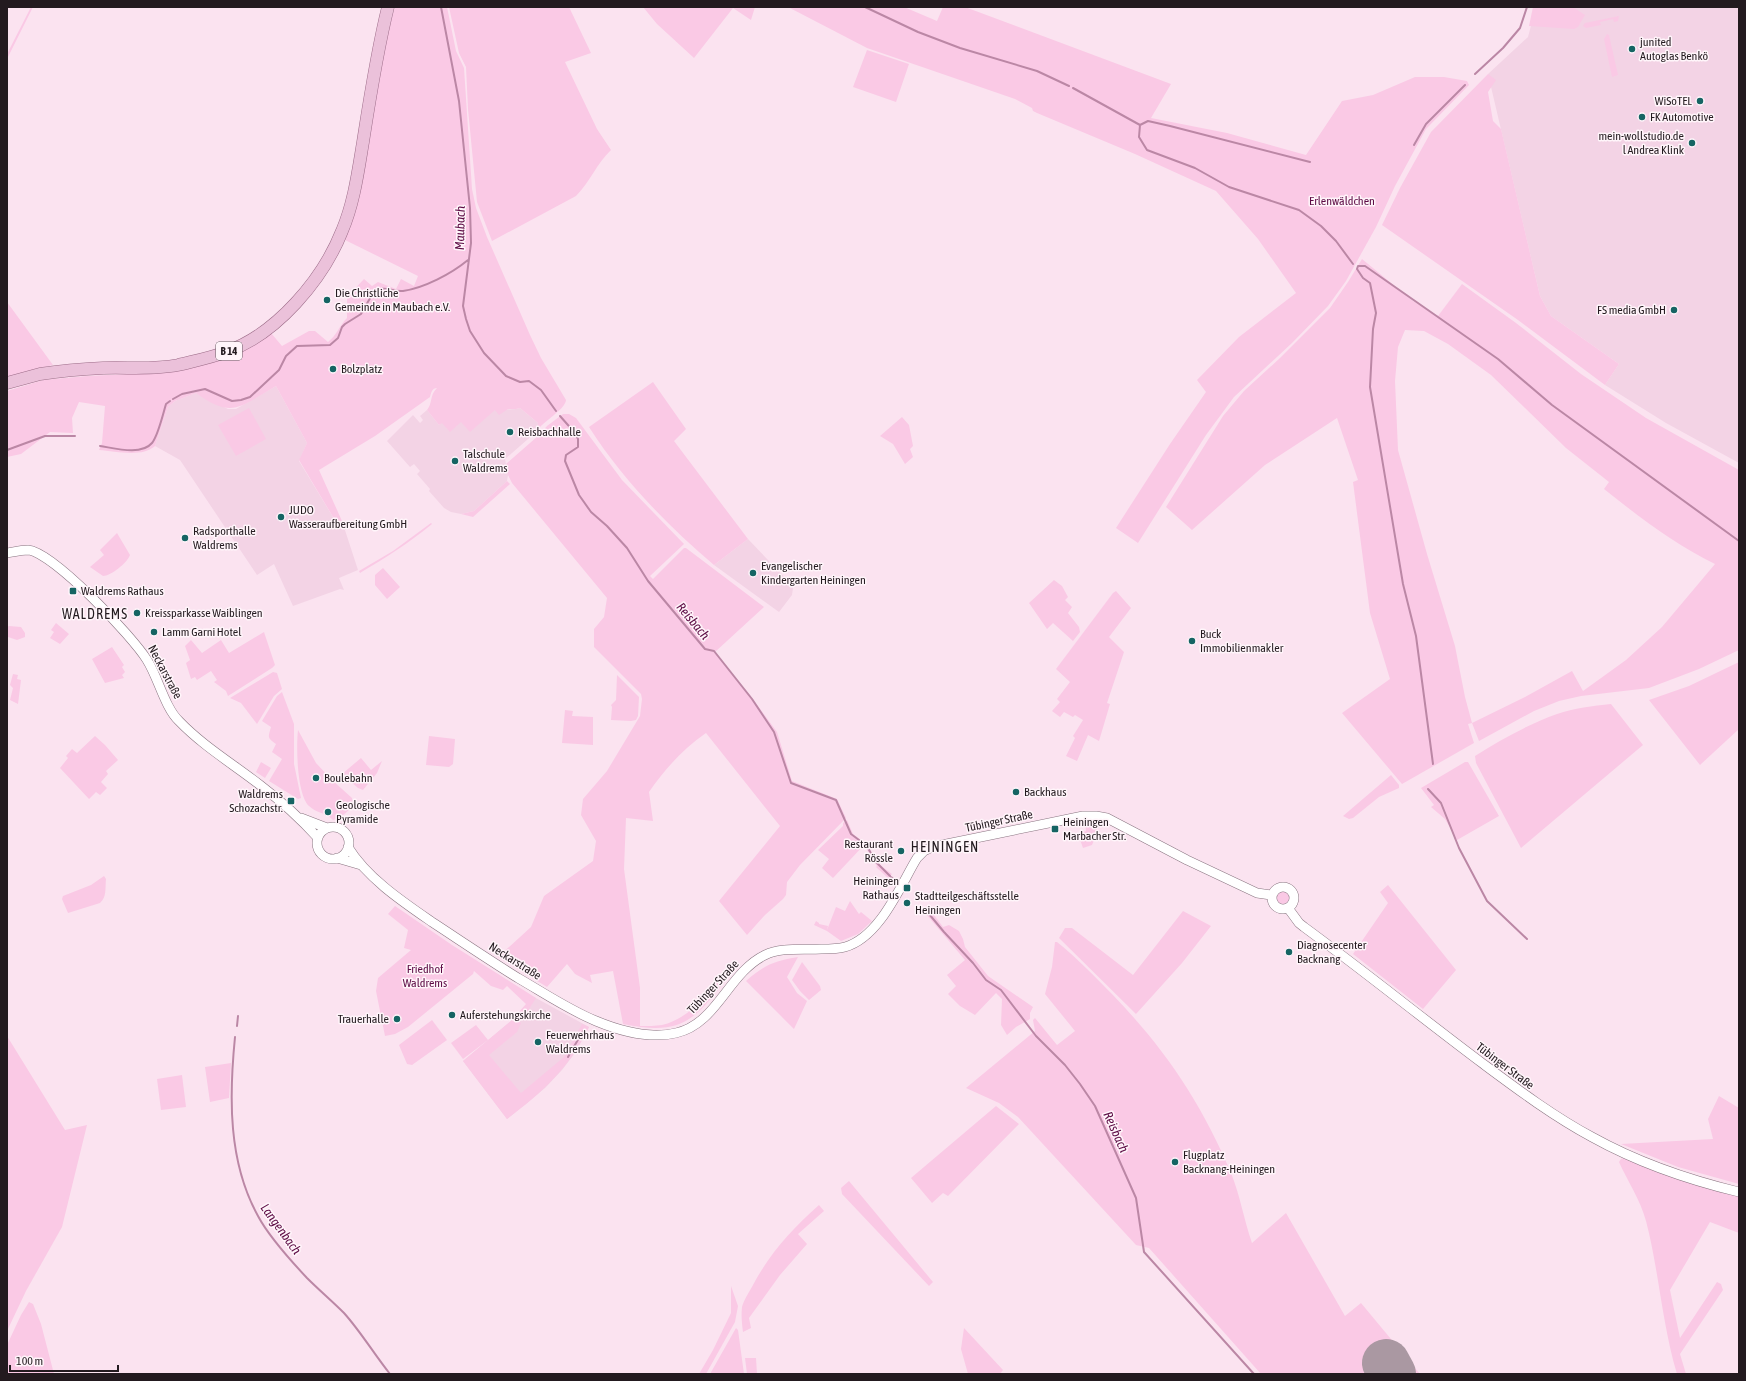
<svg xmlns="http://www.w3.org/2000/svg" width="1746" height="1381" viewBox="0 0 1746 1381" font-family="'Asap Condensed',sans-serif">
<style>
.built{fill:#f3d3e5}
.green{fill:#fac9e5;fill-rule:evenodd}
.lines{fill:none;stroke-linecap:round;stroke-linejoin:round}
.stream{stroke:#bb87a5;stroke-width:2}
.runway{stroke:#aa98a2;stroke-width:48}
.tertiary-casing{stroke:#897480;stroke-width:10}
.primary-casing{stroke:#9c6c88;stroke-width:13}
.tertiary{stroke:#fff;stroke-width:9}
.primary{stroke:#ebc1da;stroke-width:12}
.poi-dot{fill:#156463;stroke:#fff5fa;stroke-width:1.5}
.labels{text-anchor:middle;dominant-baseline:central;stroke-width:3;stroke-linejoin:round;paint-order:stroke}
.shield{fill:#fff5fa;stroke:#655c61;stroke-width:1}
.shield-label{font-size:11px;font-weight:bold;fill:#231a1f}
.poi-label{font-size:12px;fill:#231a1f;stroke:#fff5fa;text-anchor:start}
.park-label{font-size:12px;fill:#5c0a44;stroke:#fff5fa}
.street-label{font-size:12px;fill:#231a1f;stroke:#fff5fa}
.water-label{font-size:13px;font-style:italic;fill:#5d0c45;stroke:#fff5fa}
.quarter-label{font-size:14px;letter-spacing:1px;fill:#231a1f;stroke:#fff5fa}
</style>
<rect width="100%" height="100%" fill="#fbe3f0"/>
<path class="built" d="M 1536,7 L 1739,7 L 1739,463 L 1666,423 L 1605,385 L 1619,364 L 1551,316 L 1540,296 L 1488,74 L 1528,37 Z
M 276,386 L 307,443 L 299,461 L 336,522 L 342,521 L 358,570 L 339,578 L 344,590 L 340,589 L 293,606 L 274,564 L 257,575 L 180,460 L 155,446 L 168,407 L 175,401 L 196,393 L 228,409 L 236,409 Z
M 520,408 L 538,423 L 536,432 L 505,459 L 508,475 L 507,481 L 474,511 L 461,514 L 451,512 L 444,508 L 429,491 L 430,489 L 417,474 L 420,471 L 414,464 L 410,467 L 387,441 L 413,415 L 420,423 L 423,420 L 420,416 L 427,410 L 439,425 L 442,422 L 461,422 L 495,410 L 516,409 Z
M 748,539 L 789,582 L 793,588 L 792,595 L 779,612 L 714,565 Z
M 534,997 L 589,1027 L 575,1053 L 562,1070 L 545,1088 L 507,1119 L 463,1061 L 511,1021 Z"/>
<path class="green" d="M 31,7 L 33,7 L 7,59 L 7,54 Z
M 395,7 L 447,7 L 456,51 L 464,68 L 472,189 L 476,208 L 487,237 L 530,335 L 541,358 L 566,400 C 565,410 543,421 536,432 L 538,423 L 520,408 L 516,409 L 508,409 L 499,415 L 495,410 L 470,432 L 461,422 L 450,432 L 442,423 L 439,425 L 427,410 C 433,403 429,396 437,388 C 432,388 431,393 430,397 L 375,436 L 319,470 L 342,521 L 336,522 L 299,460 L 307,443 L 276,386 C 241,406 233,420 196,393 L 175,401 L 168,407 L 155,446 C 142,458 115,451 99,450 L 102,443 L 105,406 L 79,402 L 72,418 L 73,433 L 50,432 L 21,454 L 7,457 L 7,391 L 43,380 L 87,376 L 170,372 L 271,333 L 282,346 L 309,331 L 315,331 L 328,342 C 337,335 339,326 347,318 L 347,297 L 364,279 L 372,286 L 378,282 L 396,289 L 401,279 L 414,286 L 418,276 L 345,240 L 352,217 L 388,31 Z
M 449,7 L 569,7 L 591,53 L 565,62 L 597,129 L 611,150 C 597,163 590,182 576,196 L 492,241 L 477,202 L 468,109 L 466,67 L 459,53 Z
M 643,7 L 755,7 L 751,20 L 733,8 L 694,58 L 657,24 Z
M 788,7 L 904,7 L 937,21 L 943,7 L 965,7 L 1171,84 L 1151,118 L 1227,133 L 1306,155 L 1342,101 L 1373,95 L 1415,77 L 1444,77 L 1467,81 L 1469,85 L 1426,129 L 1395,186 L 1376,227 L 1346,281 L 1328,306 L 1292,343 L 1234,397 L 1206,435 L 1138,543 L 1116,528 L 1170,444 L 1206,392 L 1197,380 L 1239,337 L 1296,293 L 1258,239 L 1216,191 L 1135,154 L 1037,113 L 1033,111 L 1032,108 L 1015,99 L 867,48 Z
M 1533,7 L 1573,7 L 1585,15 L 1578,27 L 1574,29 L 1529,26 Z
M 1619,16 L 1618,21 L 1614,22 L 1613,19 L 1600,22 L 1601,25 L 1586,28 L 1583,26 L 1585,23 Z
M 1607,34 L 1609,35 L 1618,75 L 1612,77 L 1604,39 Z
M 867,50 L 909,64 L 896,102 L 853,87 Z
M 1488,74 L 1496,80 L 1488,92 L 1493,121 L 1501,129 L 1540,296 L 1551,316 L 1619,364 L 1605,385 L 1518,320 L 1382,225 L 1400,188 L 1431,132 Z
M 1362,259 L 1413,301 L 1438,316 L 1462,284 L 1516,323 L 1581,374 L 1646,418 L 1739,470 L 1739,650 L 1699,669 L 1649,688 L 1581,696 L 1559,701 L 1534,711 L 1479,741 L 1472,723 L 1468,724 L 1474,743 L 1402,784 L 1342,713 L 1390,679 L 1370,613 L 1353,482 L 1358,480 L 1337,418 L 1265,465 L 1192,530 L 1166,507 L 1223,416 L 1244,391 L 1280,358 L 1330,308 L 1348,282 ZM 1405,330 L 1424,331 L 1448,344 L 1491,375 L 1566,448 L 1609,482 L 1604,489 C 1639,517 1676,545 1715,564 L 1662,627 L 1626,660 L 1583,691 L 1572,671 L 1525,697 L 1472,723 L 1465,697 L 1455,646 L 1427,554 L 1398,450 L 1395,381 L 1398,347 Z
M 7,302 L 53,365 L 7,377 Z
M 653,382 L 686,429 L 674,441 L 748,539 L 714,565 C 666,524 623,480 589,427 Z
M 249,408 L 266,439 L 236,456 L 218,425 Z
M 563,414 L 569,414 L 576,418 L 622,480 L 684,544 L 650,576 L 653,579 L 684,548 L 686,548 L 764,607 L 715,652 L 753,699 L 777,732 L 792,781 L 837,799 L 846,818 L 800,865 L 787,882 L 786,895 L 783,899 L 765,915 L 747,935 L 719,901 L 780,826 L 706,733 C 683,749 665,769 649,792 L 653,821 L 626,818 L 624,869 L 640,988 L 640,1026 C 647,1026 656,1026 662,1025 C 692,1018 710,990 728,969 L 732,972 C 696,1018 685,1037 623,1024 L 613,971 L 590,975 L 592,983 L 575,974 L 567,964 L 547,987 L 498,957 L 531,927 L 544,896 L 593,861 L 596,841 L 581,815 L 583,799 L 607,771 L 640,716 L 642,699 L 641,694 L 594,647 L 594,629 L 604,617 L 607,598 L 512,483 L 508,475 L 506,464 L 538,436 L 547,426 Z
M 902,417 L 909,425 L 913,446 L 910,449 L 913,457 L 905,464 L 893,444 L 880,436 Z
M 507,481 L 510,484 L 473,517 L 461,514 L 474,511 Z
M 431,523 L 432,524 C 409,543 385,558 360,573 L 359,571 L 393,551 Z
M 117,533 L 130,555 C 127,563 111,576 103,576 L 90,567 L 104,555 L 100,550 Z
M 383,568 L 400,587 L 387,599 L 375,585 L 375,575 Z
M 1054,580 L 1062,586 L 1068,597 L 1065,600 L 1072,607 L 1068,613 L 1079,627 L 1080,632 L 1073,641 L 1053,623 L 1047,629 L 1029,603 Z
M 1116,591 L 1131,608 L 1109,637 L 1124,652 L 1107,703 L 1110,704 L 1099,741 L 1088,735 L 1077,761 L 1066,756 L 1075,738 L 1073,736 L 1083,720 L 1075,715 L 1073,717 L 1064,712 L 1060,717 L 1052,711 L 1060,702 L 1057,699 L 1070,682 L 1056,669 L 1113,593 Z
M 56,623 L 69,634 L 60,644 L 50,638 L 54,632 L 51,630 Z
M 9,626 L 21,627 L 25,633 L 25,637 L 17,640 L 8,637 L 7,627 Z
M 264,632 L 275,665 L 272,668 L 228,696 L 226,691 L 214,682 L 217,680 L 211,671 L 197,680 L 195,677 L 191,679 L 186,663 L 190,660 L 185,646 L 191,640 L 202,653 L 221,640 L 229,653 Z
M 112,647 L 124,665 L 122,667 L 125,672 L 122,675 L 124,678 L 105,683 L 92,659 Z
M 1739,662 L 1739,729 L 1700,765 L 1649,700 L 1689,686 Z
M 273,672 L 277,673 L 282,689 L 274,696 L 257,724 L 241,703 L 230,698 Z
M 13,674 L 18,675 L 17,679 L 21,680 L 18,704 L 10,700 L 13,688 L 10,685 Z
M 617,675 L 639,697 L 638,716 L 636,720 L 631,721 L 611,720 L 612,707 L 611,705 L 616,700 Z
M 282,692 L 294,724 L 294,764 L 301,798 L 298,799 L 269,781 L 282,759 L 272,752 L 276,744 C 267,737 268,738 271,727 L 262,721 L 277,696 Z
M 1611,704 L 1643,745 L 1521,848 L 1476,763 L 1475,756 C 1500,740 1529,724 1557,714 C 1574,708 1593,706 1611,704 Z
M 565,710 L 573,711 L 572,716 L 593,717 L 593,745 L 562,743 Z
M 298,730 L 316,763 L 332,780 L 352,798 C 354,809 343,817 333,820 C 327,813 316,813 309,806 C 297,795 296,747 298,730 Z
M 95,736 L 105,745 L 118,760 L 106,771 L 108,774 L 101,782 L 107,788 L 100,795 L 96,792 L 89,799 L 60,768 L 68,758 L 66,756 L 72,749 L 77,753 Z
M 429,736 L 455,739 L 453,764 L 449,767 L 426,765 Z
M 361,758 L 371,770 L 382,761 L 377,773 L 363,790 L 358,788 L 342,774 Z
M 261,762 L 271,768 L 265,778 L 256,772 Z
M 1465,762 L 1468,762 L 1499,816 L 1457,840 L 1445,819 L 1431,807 L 1434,805 L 1421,788 Z
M 1391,775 L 1399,785 L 1399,788 L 1379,797 L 1353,818 L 1349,819 L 1343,816 Z
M 847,820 L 853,834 L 866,844 L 880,865 L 892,874 L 888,878 L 876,867 L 877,866 L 864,845 L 833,878 L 822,868 L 829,859 L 818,850 L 843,826 L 843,823 Z
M 1091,821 L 1101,823 L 1094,835 L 1095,838 L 1092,845 L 1083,848 L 1078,834 L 1086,831 L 1085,822 Z
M 104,876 L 106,879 C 105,888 107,897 100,903 L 68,913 L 62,899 L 63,896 L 91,885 Z
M 1388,885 L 1456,970 L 1423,1009 L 1353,954 L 1388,903 L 1380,892 Z
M1276 897a7 7 0 1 1 14 0a7 7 0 1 1-14 0Z
M 850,901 L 859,914 L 861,912 L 872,921 L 858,934 L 841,941 L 827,931 L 814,925 L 816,921 L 819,923 L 819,924 L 828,926 L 827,930 L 836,907 L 845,911 Z
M 395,906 L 452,945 L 536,998 L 524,1017 L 521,1016 L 518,1021 L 521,1023 L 517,1032 L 489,1055 L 521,1093 L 564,1057 L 582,1024 L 589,1027 C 569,1068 543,1092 507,1119 L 463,1061 L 511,1021 L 526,1004 L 507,986 L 503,990 L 491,986 L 474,971 L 473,974 L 408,1027 L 395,1034 L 385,1036 L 376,991 L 378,978 L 411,950 L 404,948 L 408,930 L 388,914 Z
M 931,911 L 943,927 L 949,925 L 959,931 L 963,939 L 965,947 L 988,976 L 1033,1007 L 1030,1013 L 1030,1019 L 1016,1027 L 1007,1035 L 1001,1025 L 1002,999 L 996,993 L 975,1015 L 960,1006 L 948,994 L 956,986 L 947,975 L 965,960 L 926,914 Z
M 1183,911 L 1211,926 L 1182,963 L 1136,1014 L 1059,938 L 1065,928 L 1072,928 L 1133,975 Z
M 1055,942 L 1057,942 C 1077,958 1094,976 1112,994 C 1165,1049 1201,1102 1231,1173 C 1240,1195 1244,1220 1252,1243 L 1286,1213 L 1345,1316 L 1361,1303 L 1420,1374 L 1261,1374 L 1149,1248 L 1136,1245 L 1018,1117 L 999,1103 L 966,1088 L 1035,1031 L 1033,1020 L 1035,1018 L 1057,1045 L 1075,1031 L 1045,994 L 1052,967 Z
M 798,957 L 787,977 L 797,993 L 807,1001 L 794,1029 L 746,981 C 764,965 774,961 798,957 Z
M 802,962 L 820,986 L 821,990 L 809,1000 L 800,991 L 792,980 Z
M 432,1020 L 447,1040 L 412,1065 L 407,1064 L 399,1045 Z
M 476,1025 L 488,1040 L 463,1059 L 451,1043 Z
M 7,1036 L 65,1130 L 87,1125 L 62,1227 L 26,1291 L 7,1331 Z
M 231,1063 L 229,1098 L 210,1102 L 205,1067 Z
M 182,1075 L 186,1107 L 161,1110 L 157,1079 Z
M 1719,1096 L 1739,1108 L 1739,1184 L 1678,1167 L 1621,1144 L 1713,1139 L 1708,1119 Z
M 996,1106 L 1019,1124 L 948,1196 L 943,1193 L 932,1203 L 911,1178 Z
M 1624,1158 L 1694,1184 L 1739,1196 L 1739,1233 L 1710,1222 L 1670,1290 L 1680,1338 L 1717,1282 L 1721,1284 L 1723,1290 L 1680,1354 L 1686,1374 L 1677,1374 C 1662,1324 1659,1271 1646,1221 C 1640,1199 1628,1182 1619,1162 L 1621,1159 Z
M 849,1181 L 933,1282 L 929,1286 L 842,1194 L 841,1188 Z
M 819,1205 L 824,1211 L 798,1234 L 807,1244 L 780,1275 L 749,1318 L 751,1328 L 743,1332 C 742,1324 741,1316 742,1307 C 744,1300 749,1292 753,1285 C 770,1253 792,1229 819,1205 Z
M 731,1286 L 738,1306 L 735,1322 L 706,1374 L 699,1374 L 713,1350 L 731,1313 Z
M 29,1302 L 33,1304 L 41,1324 L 54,1374 L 7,1374 L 7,1345 L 21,1315 Z
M 736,1328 L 738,1330 L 744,1374 L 710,1374 Z
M 964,1328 L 1003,1370 L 1000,1374 L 968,1374 L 961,1349 Z
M 745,1358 L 756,1358 L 757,1374 L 747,1374 Z"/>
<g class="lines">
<path class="stream" d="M 441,7 L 459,101 L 470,208 L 471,243 L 463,306 L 466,319 L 470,331 L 484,353 L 506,376 L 520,382 L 529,381 L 541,390 L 556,411
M 865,7 L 918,32 L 960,48 L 1037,71 L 1069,86
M 1475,74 L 1503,48 L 1520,28 L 1527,7
M 1073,88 L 1140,125 L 1139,137 L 1147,150 L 1195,168 L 1229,187 L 1299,210 L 1321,226 L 1336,241 L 1353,264
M 1140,125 L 1148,121 L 1170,126 L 1310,162
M 1414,145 L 1426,124 L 1465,85
M 173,399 L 182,394 L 205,389 L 232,401 L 241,400 L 250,397 L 279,370 L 286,356 L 297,346 L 330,345 L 338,338 L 342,327 L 345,324 L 361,314 L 373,293 C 385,284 390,292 403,291 C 424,288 451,274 468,260
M 560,416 L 575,433 L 578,439 L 578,447 L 566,455 L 565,461 L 579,495 L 591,512 L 607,526 L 627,548 L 648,581 L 705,649 L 714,651 L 752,699 L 774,732 L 791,783 L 836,800 L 851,834 L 867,846 L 875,861 L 890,876
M 100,446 C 114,448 141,456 152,443 C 158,436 163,414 166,404 L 170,401
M 7,450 L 45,436 L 75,436
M 1433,764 L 1416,636 L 1403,584 L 1370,387 L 1373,329 L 1376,313 L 1370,283 L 1363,278 L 1357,269 L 1358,266 L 1365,266 L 1498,359 L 1552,405 L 1739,541
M 1428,789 L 1441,803 L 1459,848 L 1487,901 L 1527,939
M 891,877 L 895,880
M 929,914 L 944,932 L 973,963 L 986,980 L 1001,990 L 1036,1036 L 1065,1065 L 1080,1084 L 1095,1106 L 1136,1198 L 1144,1252 L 1254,1374
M 237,1026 L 238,1016
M 235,1037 C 229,1097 228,1162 258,1216 C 268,1235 292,1262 307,1278 C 319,1290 332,1301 344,1313 C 361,1332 374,1354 390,1374
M 568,1057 L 583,1031"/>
<path class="runway" d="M 1386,1363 L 1392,1374"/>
<g class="tertiary-casing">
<path id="tertiary" d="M 7,553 C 13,552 21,550 28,550 C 53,552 133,637 147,660 C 158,677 165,708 179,721 C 203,746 233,764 260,785 C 281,801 300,818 318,838
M 301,818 L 327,828
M317 843a16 16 0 1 1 32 0a16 16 0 1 1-32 0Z
M 348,847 C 367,878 403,902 432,922 C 461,941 489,960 518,978 C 544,993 569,1010 596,1021 C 620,1031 650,1039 676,1033 C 717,1024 728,973 765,955 C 781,947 803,950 821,949 C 829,949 838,949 845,947 C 880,937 900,886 917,858 L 924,851 L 932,847 L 1083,816 L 1096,816 L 1107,818 L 1187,860 L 1257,893 L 1271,895
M 337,858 L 361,865
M1272 898a11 11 0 1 1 22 0a11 11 0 1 1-22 0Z
M 1288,908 L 1299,923 L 1304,927 C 1364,971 1422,1018 1482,1063 C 1517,1089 1553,1116 1592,1137 C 1637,1162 1689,1180 1739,1192"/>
</g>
<g class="primary-casing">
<path id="primary" d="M 7,383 C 18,380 29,377 40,374 C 60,371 82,369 103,368 C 127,367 154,370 178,365 C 194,361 210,358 226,352 C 277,334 323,279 342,231 C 354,203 358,172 363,142 C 370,97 377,51 388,7"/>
</g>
<use href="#tertiary" class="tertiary"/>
<use href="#primary" class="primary"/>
</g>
<g class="poi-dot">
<circle cx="1632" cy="49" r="4"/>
<circle cx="1700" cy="101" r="4"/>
<circle cx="1642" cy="117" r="4"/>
<circle cx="1692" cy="143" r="4"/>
<circle cx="327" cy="300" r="4"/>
<circle cx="1674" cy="310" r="4"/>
<circle cx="333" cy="369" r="4"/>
<circle cx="510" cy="432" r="4"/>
<circle cx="455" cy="461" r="4"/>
<circle cx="281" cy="517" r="4"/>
<circle cx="185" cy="538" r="4"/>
<circle cx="753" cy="573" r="4"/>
<rect x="69" y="587" width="8" height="8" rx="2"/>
<circle cx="137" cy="613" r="4"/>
<circle cx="154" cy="632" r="4"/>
<circle cx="1192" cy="641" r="4"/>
<circle cx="316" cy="778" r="4"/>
<circle cx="1016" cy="792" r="4"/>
<rect x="287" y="797" width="8" height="8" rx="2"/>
<circle cx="328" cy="812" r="4"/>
<rect x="1051" y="825" width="8" height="8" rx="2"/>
<circle cx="901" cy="851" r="4"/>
<rect x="903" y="884" width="8" height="8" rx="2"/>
<circle cx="907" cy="903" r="4"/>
<circle cx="1289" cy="952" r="4"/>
<circle cx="452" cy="1015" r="4"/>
<circle cx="397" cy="1019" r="4"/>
<circle cx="538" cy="1042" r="4"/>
<circle cx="1175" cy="1162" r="4"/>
</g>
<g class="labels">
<rect class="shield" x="216" y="342" width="26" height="18" rx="3"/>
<g class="shield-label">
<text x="229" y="351">B 14</text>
</g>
<g class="poi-label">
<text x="1640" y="42">junited<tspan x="1640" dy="14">Autoglas Benkö</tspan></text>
<text x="1692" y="101" text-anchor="end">WiSoTEL</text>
<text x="1650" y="117">FK Automotive</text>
<text x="1684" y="136" text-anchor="end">mein-wollstudio.de<tspan x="1684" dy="14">l Andrea Klink</tspan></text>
<text x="335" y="293">Die Christliche<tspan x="335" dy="14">Gemeinde in Maubach e.V.</tspan></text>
<text x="1666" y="310" text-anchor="end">FS media GmbH</text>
<text x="341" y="369">Bolzplatz</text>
<text x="518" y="432">Reisbachhalle</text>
<text x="463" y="454">Talschule<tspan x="463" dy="14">Waldrems</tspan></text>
<text x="289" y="510">JUDO<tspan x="289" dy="14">Wasseraufbereitung GmbH</tspan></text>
<text x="193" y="531">Radsporthalle<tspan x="193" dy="14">Waldrems</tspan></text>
<text x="761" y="566">Evangelischer<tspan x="761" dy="14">Kindergarten Heiningen</tspan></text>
<text x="81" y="591">Waldrems Rathaus</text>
<text x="145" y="613">Kreissparkasse Waiblingen</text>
<text x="162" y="632">Lamm Garni Hotel</text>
<text x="1200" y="634">Buck<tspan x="1200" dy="14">Immobilienmakler</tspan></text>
<text x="324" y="778">Boulebahn</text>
<text x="1024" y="792">Backhaus</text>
<text x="283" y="794" text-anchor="end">Waldrems<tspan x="283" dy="14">Schozachstr.</tspan></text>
<text x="336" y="805">Geologische<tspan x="336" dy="14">Pyramide</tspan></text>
<text x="1063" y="822">Heiningen<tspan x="1063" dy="14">Marbacher Str.</tspan></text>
<text x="893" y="844" text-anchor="end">Restaurant<tspan x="893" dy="14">Rössle</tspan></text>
<text x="899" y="881" text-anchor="end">Heiningen<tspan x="899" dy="14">Rathaus</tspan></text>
<text x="915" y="896">Stadtteilgeschäftsstelle<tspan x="915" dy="14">Heiningen</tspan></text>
<text x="1297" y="945">Diagnosecenter<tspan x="1297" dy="14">Backnang</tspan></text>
<text x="460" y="1015">Auferstehungskirche</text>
<text x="389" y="1019" text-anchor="end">Trauerhalle</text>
<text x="546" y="1035">Feuerwehrhaus<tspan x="546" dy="14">Waldrems</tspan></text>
<text x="1183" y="1155">Flugplatz<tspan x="1183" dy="14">Backnang-Heiningen</tspan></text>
</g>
<g class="park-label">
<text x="1342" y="201">Erlenwäldchen</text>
<text x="425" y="969">Friedhof<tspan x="425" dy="14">Waldrems</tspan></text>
</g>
<g class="street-label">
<text transform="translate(165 672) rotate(62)">Neckarstraße</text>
<text transform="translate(999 821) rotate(-12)">Tübinger Straße</text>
<text transform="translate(515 961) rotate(32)">Neckarstraße</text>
<text transform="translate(713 987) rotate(-47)">Tübinger Straße</text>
<text transform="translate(1505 1066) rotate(37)">Tübinger Straße</text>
</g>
<g class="water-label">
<text transform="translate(460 228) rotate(-89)">Maubach</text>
<text transform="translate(693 621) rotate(50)">Reisbach</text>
<text transform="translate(1116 1132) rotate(66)">Reisbach</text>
<text transform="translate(281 1229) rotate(54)">Langenbach</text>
</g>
<g class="quarter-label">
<text x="95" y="614">WALDREMS</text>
<text x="945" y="847">HEININGEN</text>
</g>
</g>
<rect width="1746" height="1381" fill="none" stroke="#231a1f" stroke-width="16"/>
<path d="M10 1365v6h108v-6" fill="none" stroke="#231a1f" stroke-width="2"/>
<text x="16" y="1365" font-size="12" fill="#231a1f" stroke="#fff5fa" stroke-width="3" paint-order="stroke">100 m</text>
</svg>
